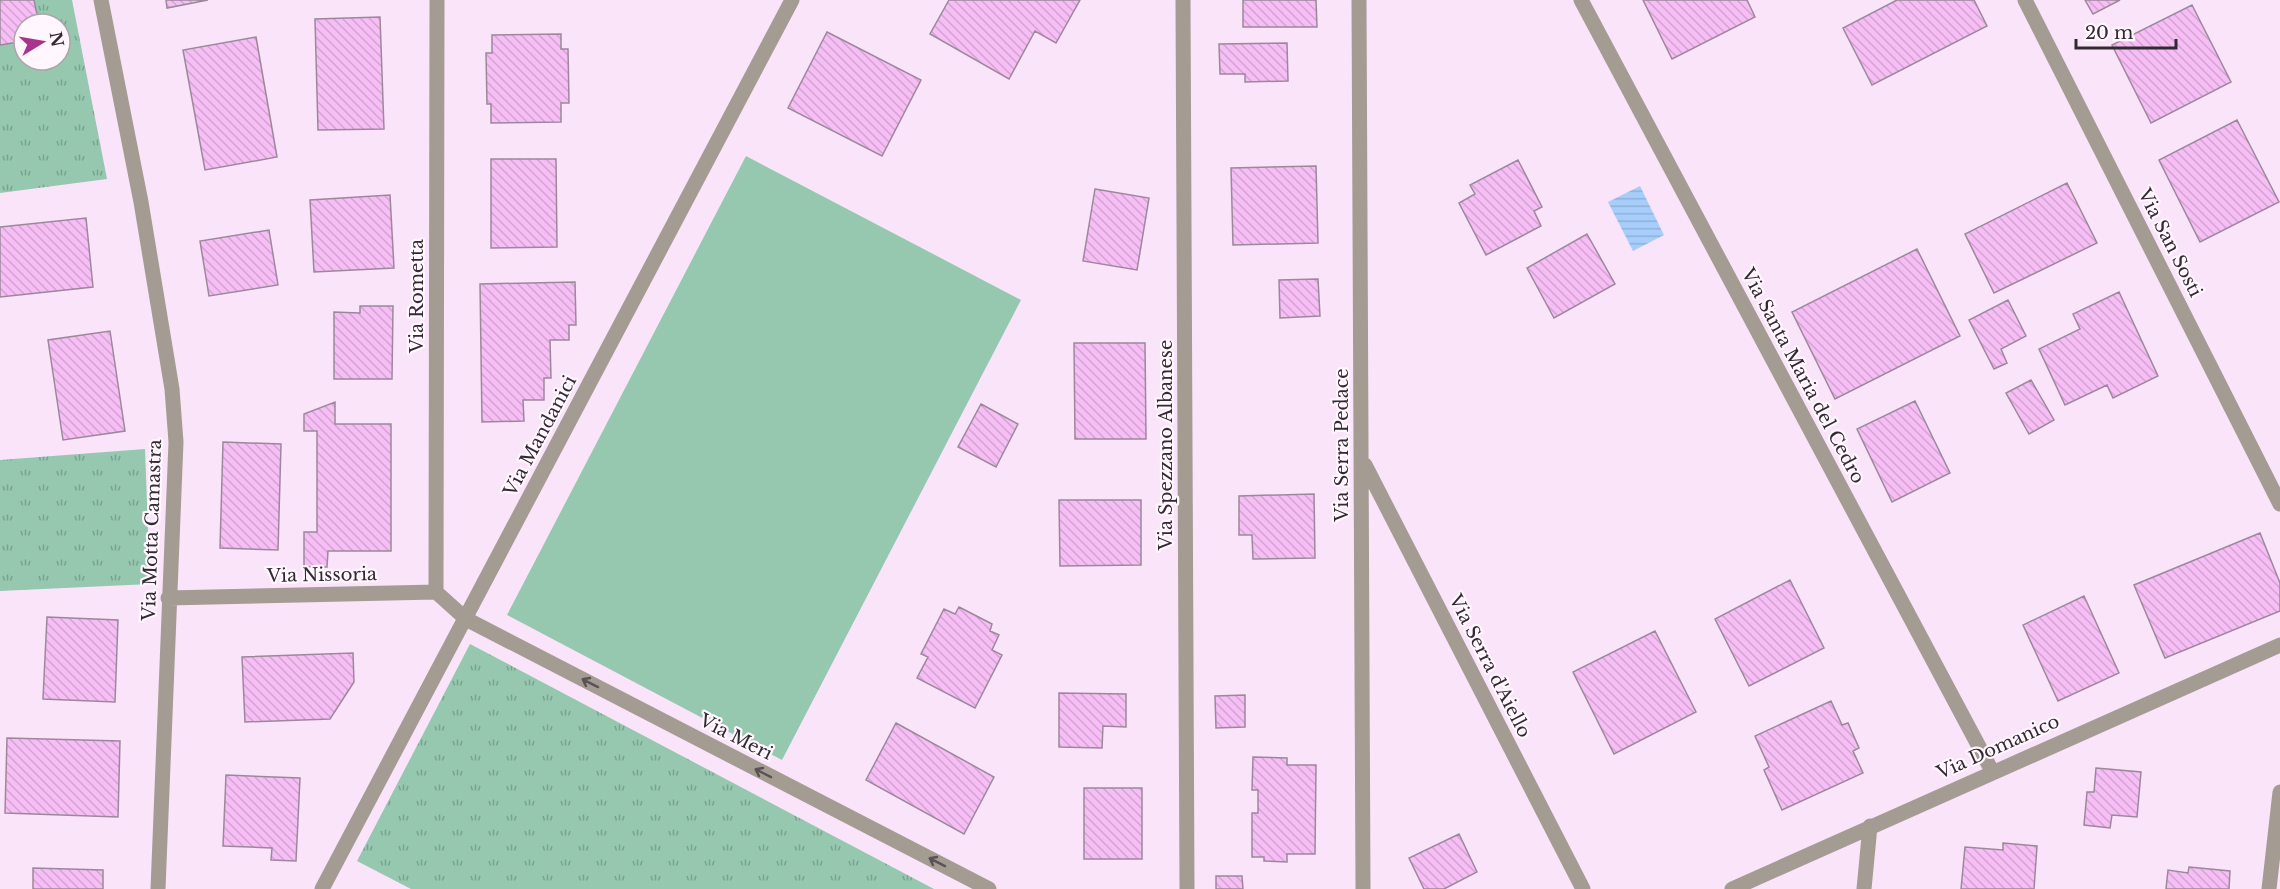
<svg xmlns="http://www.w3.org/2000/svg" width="2280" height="889" viewBox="0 0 2280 889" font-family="'Libre Baskerville',serif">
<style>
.grass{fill:url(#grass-tufts)}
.green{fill:#95c8af}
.water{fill:url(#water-rules)}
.building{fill:url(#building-back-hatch);stroke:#9c889b;stroke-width:1.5}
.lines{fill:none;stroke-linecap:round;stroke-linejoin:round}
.minor{stroke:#a49b93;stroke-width:15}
.oneway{stroke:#5a5254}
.labels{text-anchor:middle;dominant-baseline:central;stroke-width:4.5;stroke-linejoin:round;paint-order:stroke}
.street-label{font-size:18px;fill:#322a32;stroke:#fff6fe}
</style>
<defs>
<pattern id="grass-tufts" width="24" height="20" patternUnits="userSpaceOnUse" patternTransform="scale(1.5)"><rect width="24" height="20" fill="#95c8af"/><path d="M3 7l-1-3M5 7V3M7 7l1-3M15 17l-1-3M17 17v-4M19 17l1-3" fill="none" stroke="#7aa38f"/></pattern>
<pattern id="water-rules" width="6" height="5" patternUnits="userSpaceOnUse" patternTransform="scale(1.5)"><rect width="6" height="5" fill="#a7cefb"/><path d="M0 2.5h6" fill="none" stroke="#90b1d8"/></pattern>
<pattern id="building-back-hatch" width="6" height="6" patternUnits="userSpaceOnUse" patternTransform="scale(1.5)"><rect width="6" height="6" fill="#f6bef5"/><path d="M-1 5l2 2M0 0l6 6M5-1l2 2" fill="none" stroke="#d3a3d2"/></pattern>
</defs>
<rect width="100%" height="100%" fill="#fae4f9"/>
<path class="grass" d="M 34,0 L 72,0 L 107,179 L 0,193 L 0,45 L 24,41 L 24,60 L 60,60 L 60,24 L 39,24 Z
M 145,449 L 150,584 L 0,591 L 0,460 Z
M 470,644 L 934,889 L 411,889 L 357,861 Z"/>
<path class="green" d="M 746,156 L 1021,300 L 782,760 L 507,615 Z"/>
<path class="water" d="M 1640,186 L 1664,235 L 1633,251 L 1608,202 Z"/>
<path class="building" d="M 0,0 L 34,0 L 39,24 L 24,24 L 24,41 L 0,45 Z
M 166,0 L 208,0 L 167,8 Z
M 949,0 L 1080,0 L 1056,43 L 1035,31 L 1009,79 L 930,34 Z
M 1243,0 L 1316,0 L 1317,27 L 1243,27 Z
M 1643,0 L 1747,0 L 1755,17 L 1672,59 Z
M 1897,0 L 1974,0 L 1987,26 L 1872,85 L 1843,28 Z
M 2085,0 L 2120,0 L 2093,14 Z
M 2192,5 L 2231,82 L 2151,123 L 2112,45 Z
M 380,17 L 384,129 L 318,130 L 315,19 Z
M 827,32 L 921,80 L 882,156 L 788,108 Z
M 561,34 L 561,49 L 568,49 L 569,103 L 561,103 L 561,122 L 491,123 L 491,104 L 487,104 L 486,53 L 492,53 L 492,35 Z
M 256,37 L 277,157 L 205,170 L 183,50 Z
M 1287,43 L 1288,81 L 1245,82 L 1245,74 L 1220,74 L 1219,44 Z
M 2237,120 L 2279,202 L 2200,242 L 2159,160 Z
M 491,159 L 556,159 L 557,247 L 491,248 Z
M 1518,160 L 1542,207 L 1534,211 L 1541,226 L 1486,255 L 1459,203 L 1475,194 L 1470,185 Z
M 1316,166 L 1318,243 L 1233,245 L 1231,168 Z
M 2067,183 L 2097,243 L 1994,293 L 1965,234 Z
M 1095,189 L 1149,198 L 1137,270 L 1083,261 Z
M 390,195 L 394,268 L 314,272 L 310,200 Z
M 86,218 L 93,287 L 0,297 L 0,227 Z
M 269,230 L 278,285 L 209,296 L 200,241 Z
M 1587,234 L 1615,284 L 1554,318 L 1527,268 Z
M 1917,249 L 1960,336 L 1835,399 L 1792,312 Z
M 1318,279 L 1320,316 L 1280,318 L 1279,280 Z
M 575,282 L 576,325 L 569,325 L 569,340 L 550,340 L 551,378 L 544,378 L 544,400 L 523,400 L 524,421 L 482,422 L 480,284 Z
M 2119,292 L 2158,376 L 2113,398 L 2107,385 L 2065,405 L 2039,349 L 2080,329 L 2073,314 Z
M 2008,300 L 2026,336 L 2001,349 L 2007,363 L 1994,369 L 1969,320 Z
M 360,306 L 393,306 L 392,379 L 334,379 L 334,312 L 360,313 Z
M 110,331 L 125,431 L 63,440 L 48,340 Z
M 1074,343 L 1145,343 L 1146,439 L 1075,439 Z
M 2031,380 L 2054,420 L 2029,434 L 2006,393 Z
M 1915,401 L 1950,473 L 1892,502 L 1857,429 Z
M 335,402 L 335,424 L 391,424 L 391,551 L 328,551 L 327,567 L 304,567 L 304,532 L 317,532 L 317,431 L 304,431 L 304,414 Z
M 981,404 L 1018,424 L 996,467 L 958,447 Z
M 223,442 L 281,444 L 278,550 L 220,548 Z
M 1314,494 L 1315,558 L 1253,559 L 1252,535 L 1239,535 L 1239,496 Z
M 1059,500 L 1141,500 L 1141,565 L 1060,566 Z
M 2260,533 L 2280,583 L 2280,611 L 2165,658 L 2134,585 Z
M 1790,580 L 1824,648 L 1749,686 L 1715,619 Z
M 2084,596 L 2119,673 L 2058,701 L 2023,625 Z
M 959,607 L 992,624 L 990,631 L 999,635 L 992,650 L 1002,655 L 975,708 L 917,678 L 928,657 L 921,654 L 944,609 L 955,614 Z
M 47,617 L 118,620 L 115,702 L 43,699 Z
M 1655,631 L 1696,712 L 1614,754 L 1573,672 Z
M 353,653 L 354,682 L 330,719 L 245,722 L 242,657 Z
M 1059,693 L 1126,694 L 1126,727 L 1103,726 L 1102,748 L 1059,747 Z
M 1245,695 L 1245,727 L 1216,728 L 1215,696 Z
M 1831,701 L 1842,725 L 1848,723 L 1859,748 L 1853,751 L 1863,773 L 1782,810 L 1764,770 L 1769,767 L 1755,736 Z
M 896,723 L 994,777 L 964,834 L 866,780 Z
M 7,738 L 120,741 L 118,817 L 5,813 Z
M 1253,757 L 1287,758 L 1287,765 L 1316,765 L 1315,854 L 1287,854 L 1287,862 L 1264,861 L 1264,857 L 1252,857 L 1252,813 L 1258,813 L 1258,790 L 1252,790 Z
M 2096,768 L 2141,772 L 2137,817 L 2112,815 L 2110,828 L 2084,825 L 2087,792 L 2094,792 Z
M 226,775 L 300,778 L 296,861 L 271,860 L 272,848 L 223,846 Z
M 1084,788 L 1142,788 L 1142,859 L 1084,859 Z
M 1459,834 L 1477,872 L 1444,889 L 1424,889 L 1409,858 Z
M 2003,843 L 2037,846 L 2034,889 L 1961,889 L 1965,847 L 2003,850 Z
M 2189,867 L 2230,871 L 2229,889 L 2166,889 L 2168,870 L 2188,873 Z
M 33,868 L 103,870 L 103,889 L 33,889 Z
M 1216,876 L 1242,876 L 1243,889 L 1216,889 Z"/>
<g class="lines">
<path class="minor" d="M 101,0 L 141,202 L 172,389 L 176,442 L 158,889
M 1183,0 L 1187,889
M 1359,0 L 1363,889
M 1581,0 L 1992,771
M 2025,0 L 2280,504
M 1365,465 L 1583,889
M 436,592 L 437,0
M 168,598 L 436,592 L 466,619 L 989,889
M 322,889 L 792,0
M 1732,889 L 2280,645
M 1864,889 L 1870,826
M 2269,889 L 2280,792"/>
</g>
<defs><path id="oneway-shaft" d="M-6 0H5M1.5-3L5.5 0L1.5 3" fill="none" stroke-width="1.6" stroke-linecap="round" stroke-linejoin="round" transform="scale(1.5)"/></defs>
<g class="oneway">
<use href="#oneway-shaft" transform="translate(590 683) rotate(-153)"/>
<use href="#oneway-shaft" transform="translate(763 773) rotate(-153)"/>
<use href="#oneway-shaft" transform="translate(937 862) rotate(-153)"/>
</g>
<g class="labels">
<g class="street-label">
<text transform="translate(2170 243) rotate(63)">Via San Sosti</text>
<text transform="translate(417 296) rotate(-90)">Via Rometta</text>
<text transform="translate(1803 376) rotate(62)">Via Santa Maria del Cedro</text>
<text transform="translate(540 436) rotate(-62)">Via Mandanici</text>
<text transform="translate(1166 445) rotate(-90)">Via Spezzano Albanese</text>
<text transform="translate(1342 445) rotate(-90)">Via Serra Pedace</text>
<text transform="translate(152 530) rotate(-88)">Via Motta Camastra</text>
<text transform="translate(322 575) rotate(-1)">Via Nissoria</text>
<text transform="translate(1490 666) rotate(63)">Via Serra d'Aiello</text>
<text transform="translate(736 737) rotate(27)">Via Meri</text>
<text transform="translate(1998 747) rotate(-24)">Via Domanico</text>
</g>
</g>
<g transform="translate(42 42) rotate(79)"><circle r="28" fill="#fff6fe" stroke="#ada4ac" stroke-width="1.5"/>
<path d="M0-4.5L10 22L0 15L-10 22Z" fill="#a7348f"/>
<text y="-9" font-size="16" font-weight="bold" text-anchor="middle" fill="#322a32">N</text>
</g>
<path d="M2076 39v9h100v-9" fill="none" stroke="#322a32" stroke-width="3"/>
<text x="2085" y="39" font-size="18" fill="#322a32" stroke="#fff6fe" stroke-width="4.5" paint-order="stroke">20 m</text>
</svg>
